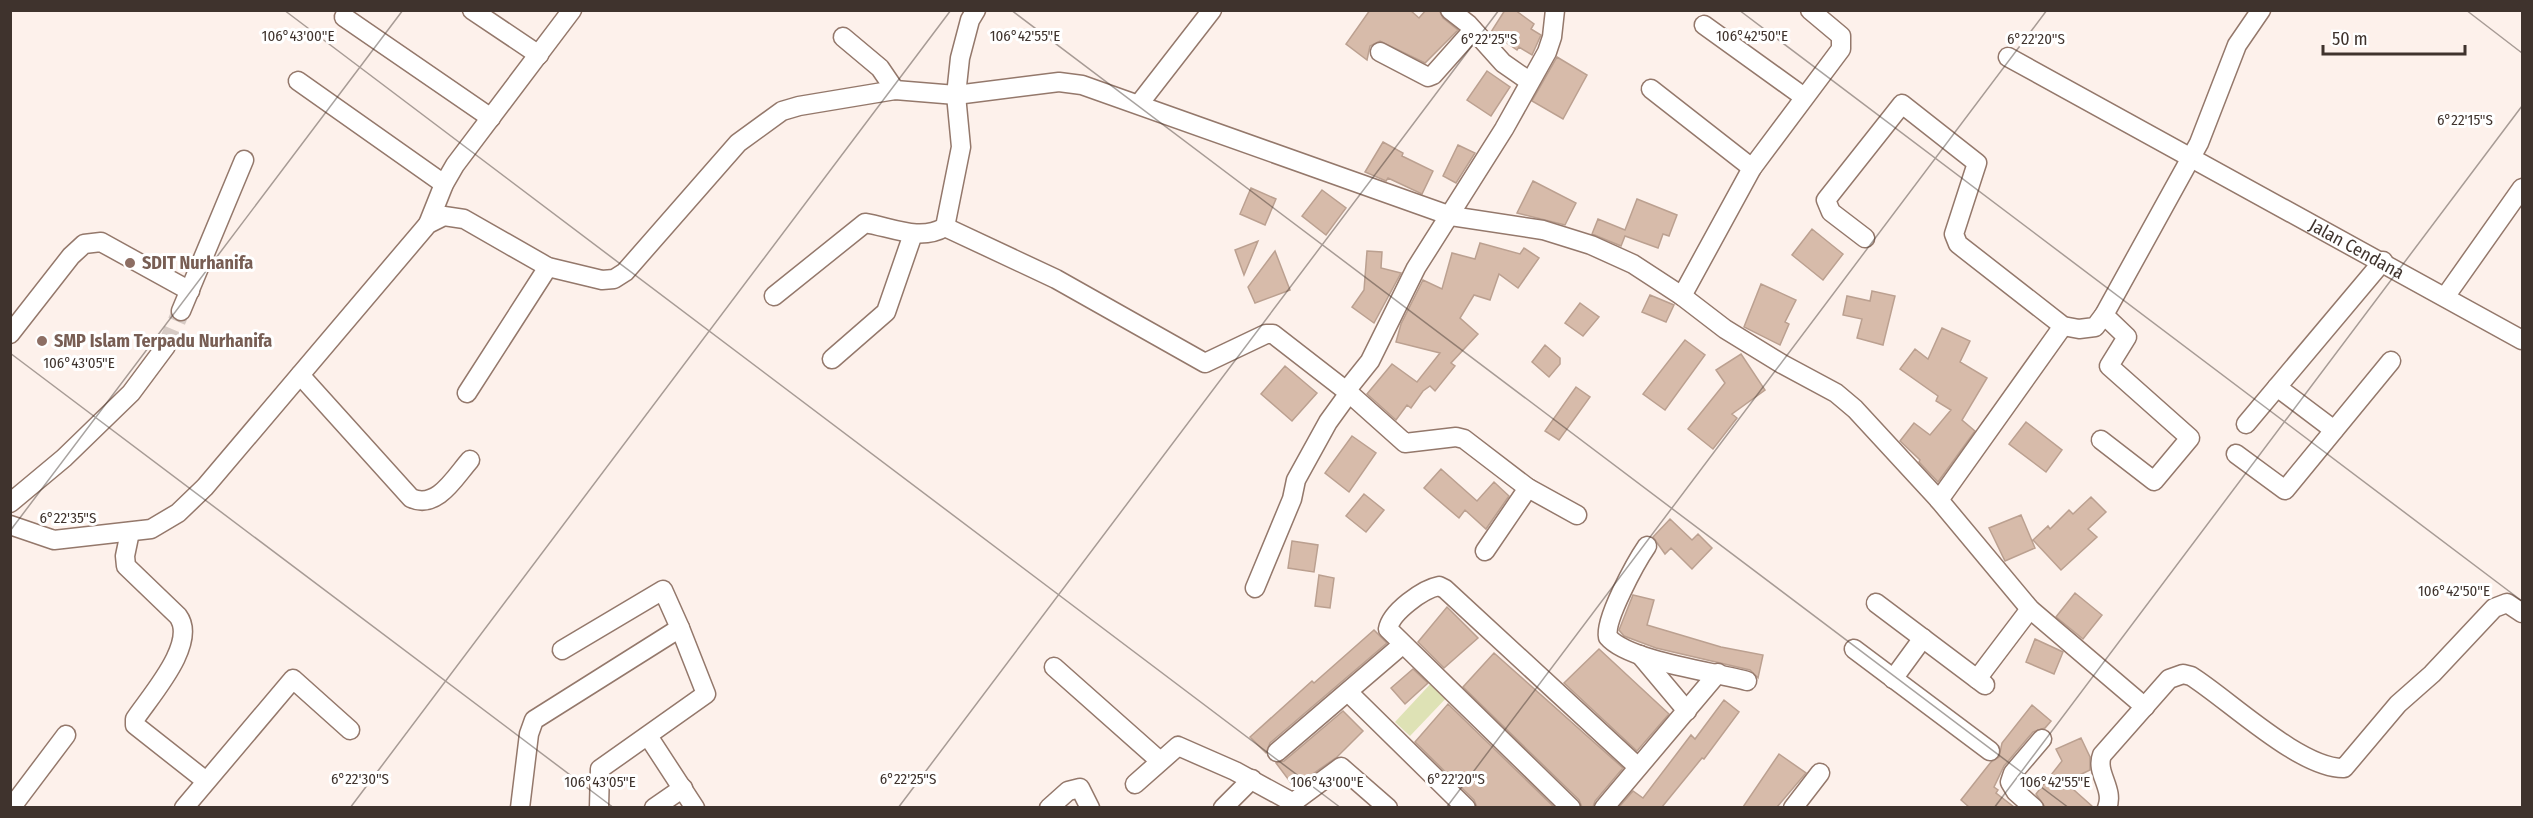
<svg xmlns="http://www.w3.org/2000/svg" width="2533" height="818" viewBox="0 0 2533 818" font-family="'Fira Sans Condensed',sans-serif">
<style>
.green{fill:#dee2b5}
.building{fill:#d7bbaa;stroke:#bba090;stroke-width:1.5}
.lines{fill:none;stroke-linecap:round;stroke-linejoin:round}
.minor-tunnel{stroke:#d7cbc5;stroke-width:18;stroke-dasharray:18 9;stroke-linecap:butt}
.minor-casing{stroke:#94786b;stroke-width:21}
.minor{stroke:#fff;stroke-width:18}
.ticks{fill:none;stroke:#3f332d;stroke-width:1.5;stroke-opacity:0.45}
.education-dot{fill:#8d6e63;stroke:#fff;stroke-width:2}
.labels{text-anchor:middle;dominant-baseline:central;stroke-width:6;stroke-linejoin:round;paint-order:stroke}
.street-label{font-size:18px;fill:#3f332d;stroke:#fff}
.education-label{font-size:18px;font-weight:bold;fill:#785e54;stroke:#fff;text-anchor:start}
.ticks-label{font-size:15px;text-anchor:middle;fill:#3f332d;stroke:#fff;stroke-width:6;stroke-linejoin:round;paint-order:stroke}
</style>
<rect width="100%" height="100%" fill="#fdf1eb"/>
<path class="green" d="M 1435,679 L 1450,694 L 1410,736 L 1395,722 Z"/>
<path class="building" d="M 1370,10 L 1410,10 L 1419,18 L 1426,10 L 1439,10 L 1443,18 L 1458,30 L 1425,63 L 1380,41 L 1370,46 L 1367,60 L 1346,44 Z
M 1505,10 L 1515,10 L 1534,24 L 1531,29 L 1541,35 L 1532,55 L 1519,47 L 1517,50 L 1491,32 Z
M 1557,57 L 1587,75 L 1563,119 L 1532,101 Z
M 1487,71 L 1510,87 L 1491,116 L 1467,100 Z
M 1383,142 L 1403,153 L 1402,156 L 1433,171 L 1422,194 L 1388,178 L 1386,181 L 1365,172 Z
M 1458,145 L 1475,153 L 1456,183 L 1443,176 Z
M 1533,181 L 1576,203 L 1565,225 L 1517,213 Z
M 1251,188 L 1276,199 L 1265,225 L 1240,214 Z
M 1322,190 L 1346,208 L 1326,235 L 1302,216 Z
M 1637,199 L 1677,215 L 1669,236 L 1663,234 L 1658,248 L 1625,236 L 1621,246 L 1592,234 L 1598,219 L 1625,230 Z
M 1812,229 L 1843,254 L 1823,280 L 1792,255 Z
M 1258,241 L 1244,275 L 1235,250 Z
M 1480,243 L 1520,254 L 1524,248 L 1539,258 L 1518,288 L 1499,274 L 1490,300 L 1474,295 L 1460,318 L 1478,334 L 1451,363 L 1455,366 L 1435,391 L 1430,386 L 1423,391 L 1411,408 L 1407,405 L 1396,420 L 1367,394 L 1392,364 L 1417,382 L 1440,353 L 1396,342 L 1401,324 L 1423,280 L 1442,289 L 1452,253 L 1475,259 Z
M 1275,251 L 1290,290 L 1255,303 L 1248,287 Z
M 1367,251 L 1382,252 L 1381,268 L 1401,273 L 1374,323 L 1352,307 L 1364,290 Z
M 1761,284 L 1796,300 L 1785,322 L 1789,324 L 1780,345 L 1744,327 Z
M 1872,291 L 1895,296 L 1883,345 L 1857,338 L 1862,319 L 1843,315 L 1847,296 L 1870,301 Z
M 1650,295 L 1674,305 L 1666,322 L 1642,312 Z
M 1580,303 L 1599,317 L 1583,336 L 1565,323 Z
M 1942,328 L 1970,341 L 1960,362 L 1987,378 L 1962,420 L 1975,431 L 1938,482 L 1919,462 L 1920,460 L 1900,441 L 1914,423 L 1930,435 L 1951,410 L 1936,401 L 1938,396 L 1900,369 L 1915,349 L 1928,359 Z
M 1685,340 L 1705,355 L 1665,410 L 1643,394 Z
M 1545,345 L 1560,358 L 1560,364 L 1549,377 L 1532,362 Z
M 1741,354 L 1765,390 L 1732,414 L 1737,418 L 1713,449 L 1688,429 L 1725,383 L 1716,370 Z
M 1285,366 L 1317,393 L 1292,421 L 1261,394 Z
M 1576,387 L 1590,397 L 1559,440 L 1545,431 Z
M 2026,422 L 2062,450 L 2046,472 L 2009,444 Z
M 1352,436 L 1376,453 L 1349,492 L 1325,473 Z
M 1441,469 L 1477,501 L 1494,482 L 1509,496 L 1486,529 L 1465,510 L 1459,518 L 1424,488 Z
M 1364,494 L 1384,510 L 1366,532 L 1346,516 Z
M 2091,497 L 2106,512 L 2088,529 L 2097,537 L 2061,570 L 2033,540 L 2048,526 L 2050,529 L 2069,510 L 2073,514 Z
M 2021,515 L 2035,548 L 2005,561 L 1989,528 Z
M 1670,519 L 1692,540 L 1698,534 L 1712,548 L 1692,569 L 1671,548 L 1665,554 L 1653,537 Z
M 1292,541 L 1318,545 L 1314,572 L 1288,568 Z
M 1319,575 L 1334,578 L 1330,608 L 1315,606 Z
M 2075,593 L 2102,615 L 2083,639 L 2056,617 Z
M 1633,595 L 1654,600 L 1647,625 L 1721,647 L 1763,655 L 1758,678 L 1750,670 L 1656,648 L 1624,636 L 1619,630 Z
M 1447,607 L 1478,638 L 1444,668 L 1418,642 Z
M 1374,630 L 1387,643 L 1270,743 L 1266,753 L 1250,737 L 1312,681 L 1314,683 Z
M 2035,639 L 2063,652 L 2054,674 L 2026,662 Z
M 1599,649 L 1669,714 L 1637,751 L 1564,683 Z
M 1494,653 L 1623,768 L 1595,801 L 1593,807 L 1582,807 L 1579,800 L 1463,687 Z
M 1413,669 L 1428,683 L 1405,704 L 1391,688 Z
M 1724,700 L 1739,712 L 1704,759 L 1702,758 L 1662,807 L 1619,807 L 1633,791 L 1643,798 L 1691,735 L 1695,739 Z
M 1448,704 L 1554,807 L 1477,807 L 1474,800 L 1415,742 Z
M 2032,705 L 2051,721 L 2045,728 L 2033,732 L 2004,766 L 1994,787 L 1998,790 L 1996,793 L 2014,807 L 1969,807 L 1961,800 L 1991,762 L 1999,757 L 2002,743 Z
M 1343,711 L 1363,731 L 1337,757 L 1294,787 L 1276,763 L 1284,761 Z
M 2081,738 L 2090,757 L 2090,770 L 2065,782 L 2093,807 L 2045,807 L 2036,794 L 2062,761 L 2056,749 Z
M 1779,754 L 1806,773 L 1777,807 L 1743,807 Z"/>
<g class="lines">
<path class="minor-tunnel" d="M 166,346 L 181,311"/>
<g class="minor-casing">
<g id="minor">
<path d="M 472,10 L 539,55"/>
<path d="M 1450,10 L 1468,24 L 1503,63 L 1529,81"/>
<path d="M 344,17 L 491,118"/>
<path d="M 1704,25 L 1804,97"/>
<path d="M 843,37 L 880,68 L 895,90"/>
<path d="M 1380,52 L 1428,77 L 1433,75 L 1473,30"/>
<path id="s1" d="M 2008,57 L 2522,340"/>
<path d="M 298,81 L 444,184"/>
<path d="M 1651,89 L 1752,168"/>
<path d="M 1139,104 L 1212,10"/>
<path d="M 428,224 L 444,184 L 455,165 L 572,10"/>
<path d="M 945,227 L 1056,279 L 1205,363 L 1266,334 L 1273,334 L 1349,393 L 1405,443 L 1456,437 L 1464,439 L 1528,488 L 1577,515"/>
<path d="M 1865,238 L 1831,212 L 1826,200 L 1902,104 L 1977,163 L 1954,234 L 1958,244 L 2063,326 L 2079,329 L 2095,327 L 2104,315 L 2199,143 L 2237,45 L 2261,10"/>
<path d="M 774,296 L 865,223 C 891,227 920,242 945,227 L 961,147 L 956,95 L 960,58 L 970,20 L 976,10"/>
<path d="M 1682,296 L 1752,168 L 1841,49 L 1841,36 L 1810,10"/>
<path d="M 2445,297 L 2522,188"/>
<path d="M 181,311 L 244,160"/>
<path d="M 10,334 L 71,256 L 84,244 L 101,242 L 190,291"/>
<path d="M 832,359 L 886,312 L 913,234"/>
<path d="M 300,375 L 411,498 C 437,510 455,477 470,460"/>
<path d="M 2277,387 L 2334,430"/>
<path d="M 1346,391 L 1370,361 L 1416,268 L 1504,129 L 1547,52 L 1552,37 L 1555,10"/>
<path d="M 467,393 L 548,267"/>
<path d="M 2246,424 L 2383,261"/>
<path d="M 2101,440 L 2154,481 L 2190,438 L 2109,366 L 2127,337 L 2104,315"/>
<path d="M 2236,454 L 2285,490 L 2391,361"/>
<path d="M 1939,500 L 2063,326"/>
<path d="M 10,503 L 64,458 L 131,393 L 166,346"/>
<path d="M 10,525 L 54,540 L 151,529 L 178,513 L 205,487 L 428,224 L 444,216 L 464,219 L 548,267 L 602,280 L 614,279 L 625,272 L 738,143 L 782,111 L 799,106 L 895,90 L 956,95 L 1059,82 L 1082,85 L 1451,216 L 1543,230 L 1591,245 L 1633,264 L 1682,296 L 1725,329 L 1782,364 L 1836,393 L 1855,409 L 1939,500 L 2030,609 L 2145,707"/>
<path d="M 130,532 L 125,556 L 126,566 L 178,616 C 198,643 151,695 135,719 L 135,725 L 206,781"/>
<path d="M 1647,546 C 1636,562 1604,620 1608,637 C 1628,661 1715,672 1747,681"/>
<path d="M 1485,551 L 1528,488"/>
<path d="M 1255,588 L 1292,499 L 1296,480 L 1328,422 L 1349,393"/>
<path d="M 1876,603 L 1985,685"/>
<path d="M 1854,649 L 1990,751"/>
<path d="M 562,650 L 663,590 L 680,628"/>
<path d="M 1640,655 L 1687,711"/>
<path d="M 1054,667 L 1160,761"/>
<path d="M 1893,679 L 1923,638"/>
<path d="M 1977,679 L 2030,609"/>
<path d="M 1348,692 L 1466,808"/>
<path d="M 648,736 L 695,808"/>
<path d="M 1277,752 L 1402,645"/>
<path d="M 1135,784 L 1178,746 L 1235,771 L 1290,801 L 1295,801 L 1341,767 L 1388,808"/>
<path d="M 11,808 L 66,735"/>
<path d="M 184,808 L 293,679 L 350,730"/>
<path d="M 520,808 L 529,734 L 534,720 L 680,628 L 706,694 L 600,769 L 599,808"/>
<path d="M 654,808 L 683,788"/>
<path d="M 1049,808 L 1068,791 L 1080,788 L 1090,808"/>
<path d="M 1223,808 L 1252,779"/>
<path d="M 1571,808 L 1388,629 C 1391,612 1423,589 1439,586 L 1445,589 L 1638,767"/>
<path d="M 1604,808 L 1718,673"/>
<path d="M 1793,808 L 1820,773"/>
<path d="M 2034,808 L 2016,792 L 2010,782 L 2013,773 L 2042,739"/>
<path d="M 2107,808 C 2115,789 2095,773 2102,755 L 2169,679 L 2183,674 L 2191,676 C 2228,699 2300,769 2344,768 L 2398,704 L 2432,674 L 2494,608 L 2507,603 L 2522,613"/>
</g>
</g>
<use href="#minor" class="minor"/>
</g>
<path class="ticks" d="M 284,10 L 1341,808M 1011,10 L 2069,808M 1739,10 L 2522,601M 2466,10 L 2522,53M 10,353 L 614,808M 10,531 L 403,10M 350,808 L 951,10M 898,808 L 1499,10M 1446,808 L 2047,10M 1994,808 L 2522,106"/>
<g class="education-dot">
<circle cx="130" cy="263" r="6"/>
<circle cx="42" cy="341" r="6"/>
</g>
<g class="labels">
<g class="street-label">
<text stroke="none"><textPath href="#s1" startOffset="398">Jalan Cendana</textPath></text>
</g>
<g class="education-label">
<text x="142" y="263">SDIT Nurhanifa</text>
<text x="54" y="341">SMP Islam Terpadu Nurhanifa</text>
</g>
</g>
<g class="ticks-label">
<text x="1025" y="41">106°42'55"E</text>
<text x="1752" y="41">106°42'50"E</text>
<text x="298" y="41">106°43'00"E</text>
<text x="1489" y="44">6°22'25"S</text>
<text x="2036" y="44">6°22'20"S</text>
<text x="2465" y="125">6°22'15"S</text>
<text x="79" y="368">106°43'05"E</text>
<text x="68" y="523">6°22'35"S</text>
<text x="2454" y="596">106°42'50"E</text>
<text x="360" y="784">6°22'30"S</text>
<text x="908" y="784">6°22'25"S</text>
<text x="1456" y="784">6°22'20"S</text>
<text x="600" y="787">106°43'05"E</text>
<text x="1327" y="787">106°43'00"E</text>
<text x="2055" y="787">106°42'55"E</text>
</g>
<rect width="2533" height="818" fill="none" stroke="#3f332d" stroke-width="24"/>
<path d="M2323 45v9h142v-9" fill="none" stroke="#3f332d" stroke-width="3"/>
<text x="2332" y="45" font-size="18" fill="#3f332d" stroke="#ffffff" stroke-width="4.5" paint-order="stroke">50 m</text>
</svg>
